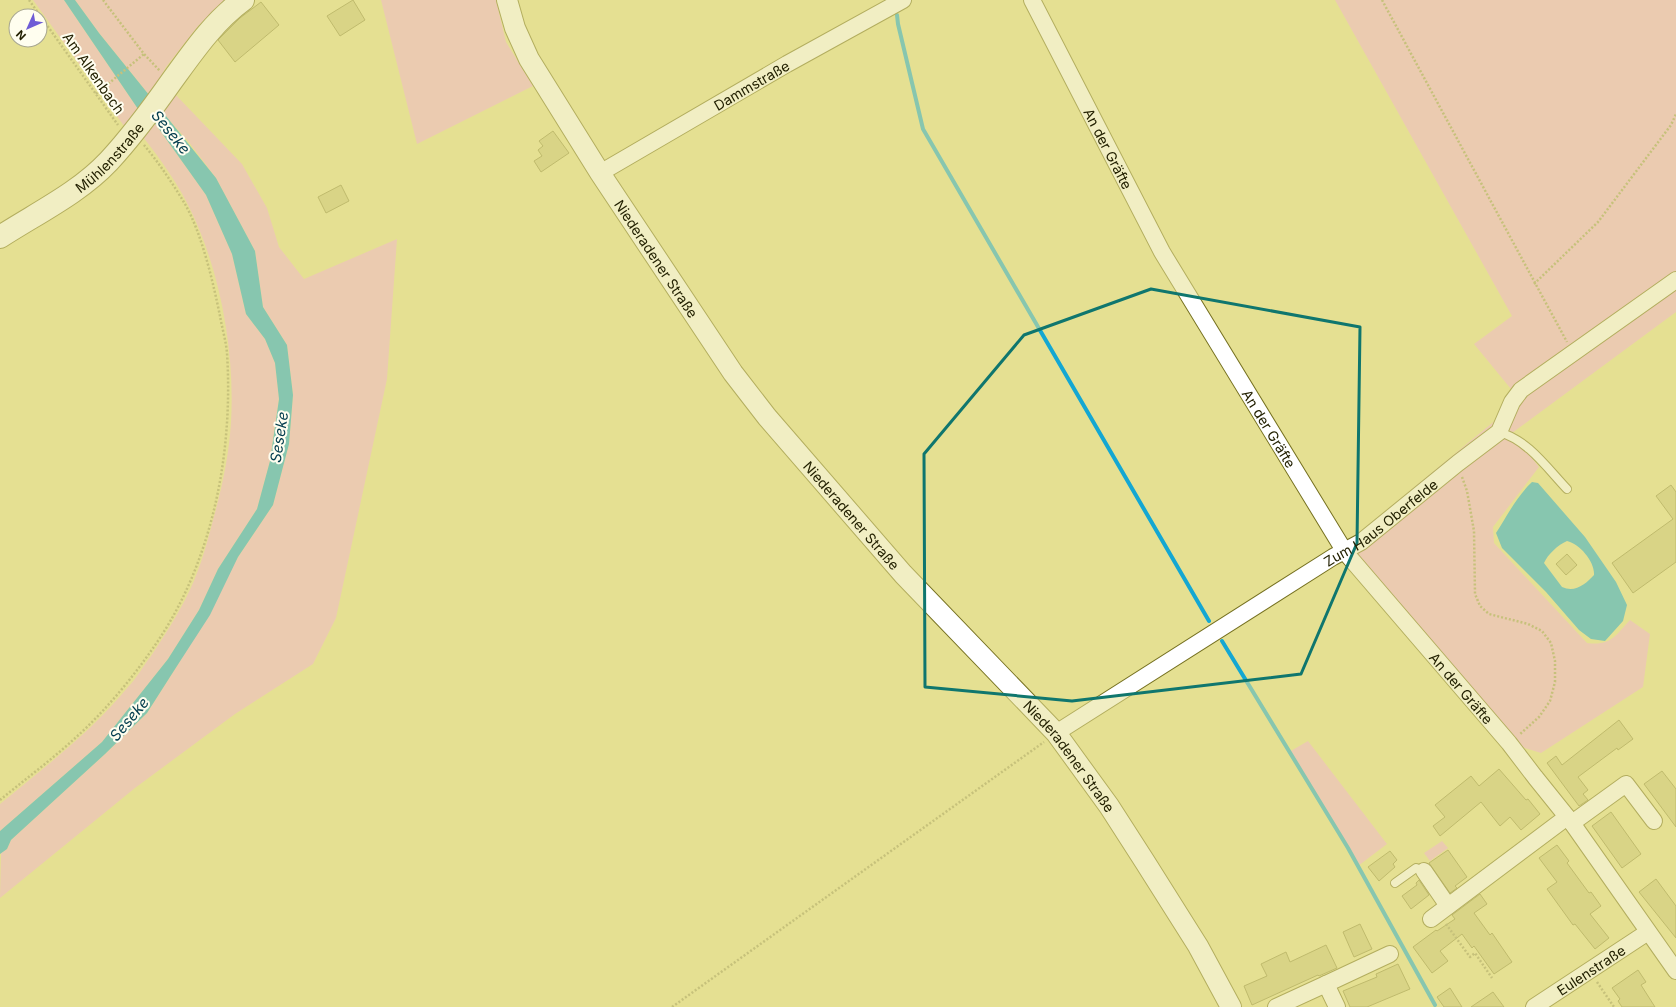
<svg xmlns="http://www.w3.org/2000/svg" width="1676" height="1007" viewBox="0 0 1676 1007" font-family="Inter,sans-serif">
<style>
.green{fill:#f2b2d5}
.water{fill:#14a7d2;fill-rule:evenodd}
.lines{fill:none;stroke-linecap:round;stroke-linejoin:round}
.stream{stroke:#14a7d2;stroke-width:4}
.building{fill:#c9c578;stroke:#918d40}
.service-casing{stroke:#767121;stroke-width:10}
.minor-casing{stroke:#767121;stroke-width:18}
.tertiary-casing{stroke:#767121;stroke-width:22}
.secondary-casing{stroke:#767121;stroke-width:24}
.path{stroke:#a09c5f;stroke-width:2.5;stroke-dasharray:2 2;stroke-linecap:butt}
.service{stroke:#fff;stroke-width:8}
.minor{stroke:#fff;stroke-width:16}
.tertiary{stroke:#fff;stroke-width:20}
.secondary{stroke:#fff;stroke-width:22}
.marked{fill:none;stroke:#0f766e;stroke-width:3;stroke-linejoin:round}
.labels{text-anchor:middle;dominant-baseline:central;stroke-width:4;stroke-linejoin:round;paint-order:stroke}
.street-label{font-size:14px;fill:#232102;stroke:#fffeef}
.water-label{font-size:15px;font-style:italic;fill:#003b4d;stroke:#fffeef}
</style>
<rect width="100%" height="100%" fill="#e5e092"/>
<path class="green" d="M 33,0 L 64,0 L 138,109 L 124,126 Z
M 75,0 L 226,0 L 198,26 L 166,67 L 150,96 L 99,33 Z
M 381,0 L 496,0 L 506,42 L 533,86 L 417,144 Z
M 1335,0 L 1676,0 L 1676,312 L 1512,433 L 1539,467 L 1493,527 L 1494,543 L 1587,643 C 1611,646 1615,636 1630,620 L 1650,634 L 1643,687 L 1541,753 L 1509,743 L 1343,546 L 1520,400 L 1474,344 L 1512,316 Z
M 174,93 L 242,164 L 267,208 L 279,247 L 304,279 L 397,239 L 387,379 L 336,618 L 313,664 L 235,714 L 135,788 L 0,898 L 1,853 L 7,849 L 11,840 L 105,754 L 147,713 L 177,666 L 238,557 L 273,505 L 289,444 L 293,395 L 287,345 L 263,307 L 255,251 L 216,178 L 188,141 L 162,112 Z
M 154,122 L 206,195 L 232,254 L 246,314 L 265,339 L 275,363 L 279,398 L 270,461 L 257,509 L 218,569 L 199,610 L 168,659 L 102,742 L 0,831 L 0,804 C 45,767 91,732 128,687 C 137,678 143,666 151,656 C 163,638 175,619 185,600 C 198,575 206,548 213,520 C 222,488 229,455 231,422 C 235,354 221,273 191,211 C 179,185 161,160 143,137 Z
M 1308,741 L 1387,844 L 1358,866 L 1289,752 Z
M 1442,841 L 1448,848 L 1430,861 L 1424,853 Z"/>
<path class="water" d="M 64,0 L 75,0 L 99,33 L 216,178 L 255,251 L 263,307 L 287,345 L 293,395 L 289,444 L 273,505 L 238,557 L 210,615 L 177,666 L 147,713 L 105,754 L 11,840 L 7,849 L 0,854 L 0,831 L 102,742 L 168,659 L 199,610 L 218,569 L 257,509 L 270,461 L 279,399 L 275,363 L 265,339 L 246,314 L 232,254 L 206,195 L 154,122 L 138,109 Z
M 1532,482 L 1538,483 L 1585,537 L 1616,582 L 1627,605 L 1623,621 L 1605,641 L 1591,639 L 1579,630 L 1546,592 L 1502,548 L 1496,533 C 1507,516 1517,496 1532,482 ZM 1567,541 C 1580,544 1595,562 1594,575 C 1586,584 1575,593 1562,587 L 1544,563 C 1548,554 1558,545 1567,541 Z"/>
<g class="lines">
<path class="stream" d="M 897,15 L 898,24 L 923,129 L 1209,621
M 1222,641 L 1348,848 L 1435,1005"/>
</g>
<path class="building" d="M 353,0 L 365,20 L 340,36 L 327,16 Z
M 261,2 L 279,25 L 235,62 L 218,40 L 240,18 Z
M 553,131 L 569,153 L 541,172 L 534,161 L 542,156 L 538,150 L 543,146 L 539,141 Z
M 341,185 L 349,201 L 326,213 L 318,197 Z
M 1671,485 L 1676,492 L 1676,562 L 1633,593 L 1612,563 L 1673,519 L 1656,496 Z
M 1567,554 L 1577,565 L 1566,575 L 1556,564 Z
M 1619,720 L 1633,739 L 1618,750 L 1617,748 L 1578,777 L 1588,790 L 1583,794 L 1588,800 L 1579,806 L 1547,763 L 1556,756 L 1562,765 Z
M 1499,769 L 1526,800 L 1528,799 L 1540,814 L 1521,830 L 1510,817 L 1500,826 L 1481,802 L 1440,836 L 1433,826 L 1445,817 L 1435,805 L 1471,776 L 1479,786 Z
M 1662,771 L 1676,789 L 1676,827 L 1644,784 Z
M 1611,812 L 1641,854 L 1622,868 L 1592,826 Z
M 1557,845 L 1569,861 L 1567,863 L 1589,893 L 1591,892 L 1601,906 L 1590,914 L 1609,938 L 1595,949 L 1575,924 L 1573,925 L 1547,889 L 1557,882 L 1539,858 Z
M 1448,850 L 1467,877 L 1455,886 L 1457,888 L 1450,893 L 1429,863 Z
M 1390,851 L 1397,860 L 1393,864 L 1395,867 L 1379,881 L 1368,867 Z
M 1656,879 L 1676,906 L 1676,938 L 1639,892 Z
M 1419,880 L 1429,895 L 1411,909 L 1402,896 L 1417,885 L 1416,883 Z
M 1480,894 L 1487,904 L 1474,913 L 1490,935 L 1492,933 L 1512,962 L 1494,974 L 1474,946 L 1472,948 L 1462,934 L 1440,951 L 1448,961 L 1432,973 L 1413,947 L 1436,930 L 1437,931 L 1455,919 L 1452,915 Z
M 1360,924 L 1372,949 L 1354,957 L 1343,932 Z
M 1326,945 L 1337,968 L 1319,976 L 1318,975 L 1252,1005 L 1244,986 L 1267,976 L 1261,964 L 1286,952 L 1290,962 Z
M 1398,964 L 1410,989 L 1367,1007 L 1350,1007 L 1343,991 L 1377,977 L 1376,974 Z
M 1638,970 L 1646,982 L 1641,985 L 1655,1007 L 1622,1007 L 1618,1001 L 1620,999 L 1612,988 Z
M 1450,988 L 1462,1007 L 1444,1007 L 1437,997 Z
M 1493,992 L 1504,1007 L 1471,1007 Z"/>
<g class="lines">
<g class="service-casing">
<path id="service" d="M 1499,432 C 1528,440 1547,468 1567,489
M 1395,883 L 1416,868 L 1424,871"/>
</g>
<g class="minor-casing">
<g id="minor">
<path id="s1" d="M 1032,0 L 1162,252 L 1345,552 L 1509,743 L 1535,777 L 1572,823 L 1676,971"/>
<path id="s2" d="M 600,173 L 787,64 L 903,0"/>
<path id="s3" d="M 1056,733 L 1333,557 L 1361,542 L 1458,463 L 1499,432 L 1512,402 L 1521,390 L 1676,280"/>
<path d="M 1572,823 L 1626,784 L 1654,821"/>
<path d="M 1424,871 L 1448,906"/>
<path d="M 1431,919 L 1567,817"/>
<path d="M 1326,984 L 1390,954"/>
<path d="M 1276,1007 L 1326,984 L 1337,1007"/>
<path id="s4" d="M 1534,1007 L 1648,932"/>
</g>
</g>
<g class="tertiary-casing">
<g id="tertiary">
<path id="s5" d="M 507,0 L 515,28 L 529,59 L 600,173 L 733,373 L 767,417 L 903,574 L 1056,733 L 1109,806 L 1145,862 L 1198,946 L 1231,1007"/>
</g>
</g>
<g class="secondary-casing">
<g id="secondary">
<path id="s6" d="M 0,237 C 37,213 79,193 109,161 C 132,136 152,109 171,82 C 193,52 213,22 243,0"/>
</g>
</g>
<path class="path" d="M 29,0 L 118,125
M 103,0 L 144,54 L 160,71
M 1382,0 L 1567,342
M 96,94 L 144,54
M 1534,284 L 1598,222 L 1671,125 L 1676,114
M 1462,477 L 1467,491 L 1474,531 L 1475,594 L 1480,606 L 1489,614 L 1528,624 L 1542,631 L 1551,643 L 1555,661 L 1555,682 L 1550,701 L 1539,717 L 1519,735
M 0,800 C 24,780 50,761 73,740 C 107,710 141,668 165,630 C 215,549 233,447 227,353 C 226,341 222,328 220,316 C 213,282 202,234 185,204 C 173,184 159,163 144,145
M 1446,924 L 1470,957 L 1475,953 L 1492,978
M 1597,982 L 1614,1007
M 672,1007 L 1044,742"/>
<use href="#service" class="service"/>
<use href="#minor" class="minor"/>
<use href="#tertiary" class="tertiary"/>
<use href="#secondary" class="secondary"/>
</g>
<path d="M0 0H1676V1007H0ZM 1151,289 L 1360,327 L 1357,543 L 1301,674 L 1072,701 L 925,687 L 924,454 L 1024,335 Z" fill="#e5e092" fill-opacity=".55" fill-rule="evenodd"/>
<path class="marked" d="M 1151,289 L 1360,327 L 1357,543 L 1301,674 L 1072,701 L 925,687 L 924,454 L 1024,335 Z"/>
<g class="labels">
<g class="street-label">
<text transform="translate(94 73) rotate(55)">Am Alkenbach</text>
<text stroke="none"><textPath href="#s2" startOffset="175">Dammstraße</textPath></text>
<text stroke="none"><textPath href="#s1" startOffset="167">An der Gräfte</textPath></text>
<text stroke="none"><textPath href="#s6" startOffset="136">Mühlenstraße</textPath></text>
<text stroke="none"><textPath href="#s5" startOffset="300">Niederadener Straße</textPath></text>
<text stroke="none"><textPath href="#s1" startOffset="490">An der Gräfte</textPath></text>
<text stroke="none"><textPath href="#s5" startOffset="623">Niederadener Straße</textPath></text>
<text stroke="none"><textPath href="#s3" startOffset="387">Zum Haus Oberfelde</textPath></text>
<text stroke="none"><textPath href="#s1" startOffset="814">An der Gräfte</textPath></text>
<text stroke="none"><textPath href="#s5" startOffset="948">Niederadener Straße</textPath></text>
<text stroke="none"><textPath href="#s4" startOffset="68">Eulenstraße</textPath></text>
</g>
<g class="water-label">
<text transform="translate(171 132) rotate(51)">Seseke</text>
<text transform="translate(279 437) rotate(-81)">Seseke</text>
<text transform="translate(129 719) rotate(-50)">Seseke</text>
</g>
</g>
<g transform="translate(28 28) rotate(225)"><circle r="19" fill="#fffeef" stroke="#a7a690"/>
<path d="M0-3L7 15L0 10L-7 15Z" fill="#6e5cd6"/>
<text y="-6" font-size="11" font-weight="bold" text-anchor="middle" fill="#232102">N</text>
</g>
</svg>
